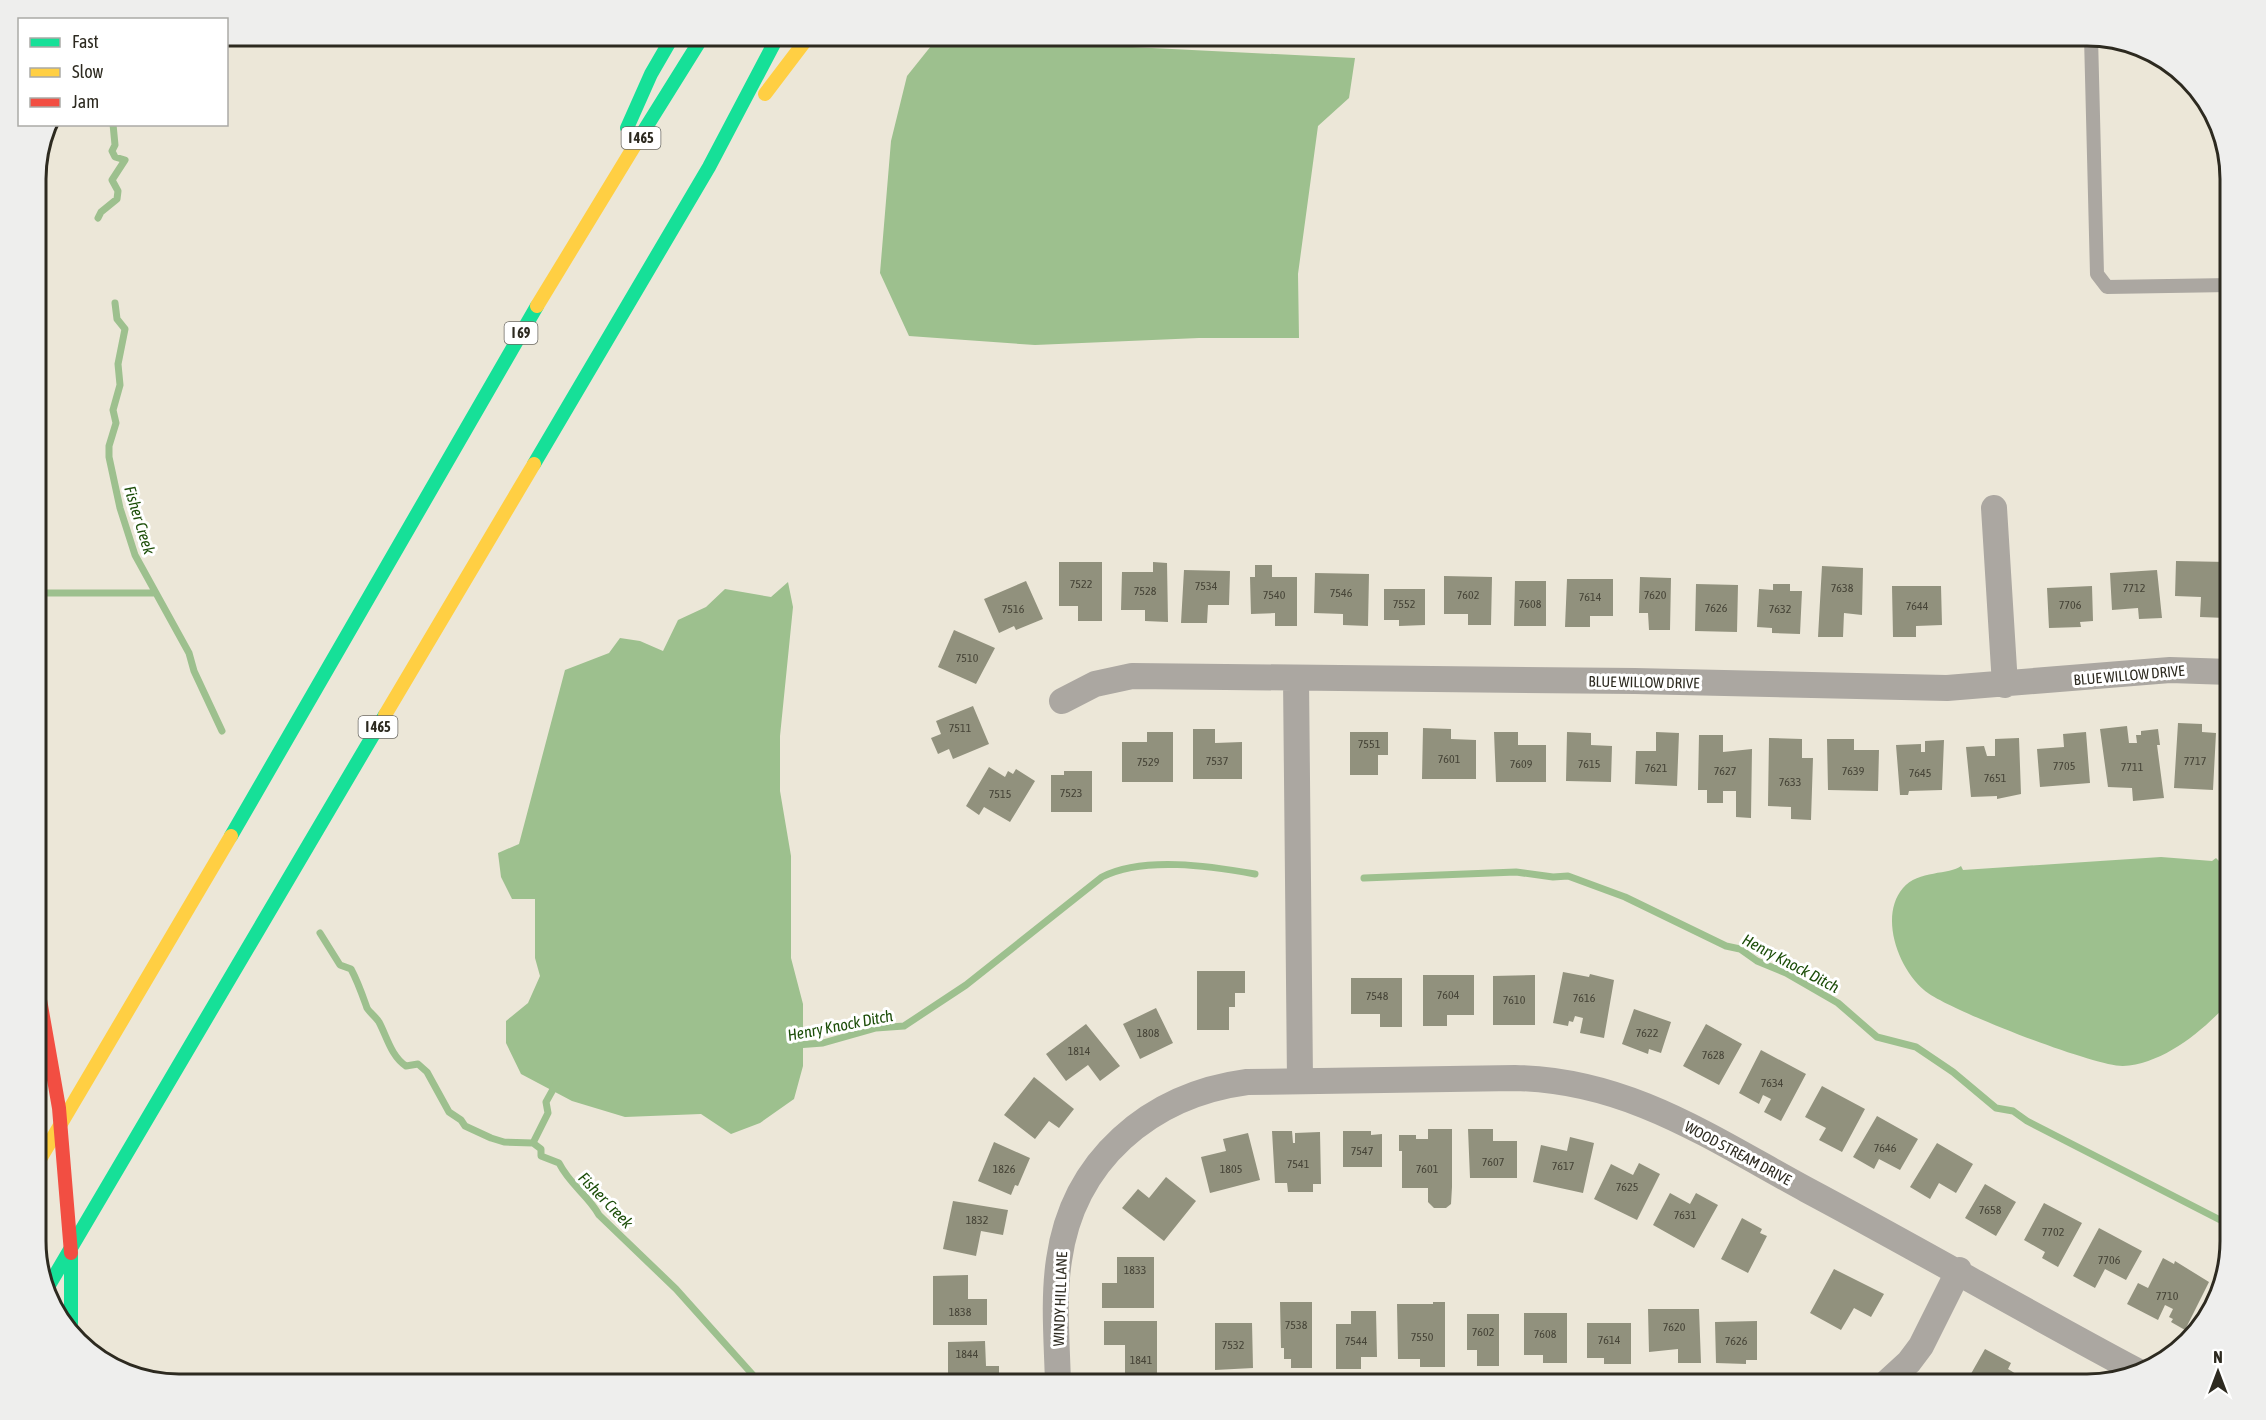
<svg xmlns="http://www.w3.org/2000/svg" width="2266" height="1420" viewBox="0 0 2266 1420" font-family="'Asap Condensed',sans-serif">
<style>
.water{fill:#9dc08e}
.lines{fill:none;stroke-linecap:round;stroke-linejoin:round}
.stream{stroke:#9dc08e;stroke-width:7}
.building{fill:#91917d}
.lane{stroke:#aba7a1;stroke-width:14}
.street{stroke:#aba7a1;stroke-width:26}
.fast{stroke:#16e098;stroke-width:14}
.slow{stroke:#ffcf43;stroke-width:14}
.fast-bridge{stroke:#16e098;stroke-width:14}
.jam-bridge{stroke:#f24e42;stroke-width:14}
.labels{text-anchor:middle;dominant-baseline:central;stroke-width:6;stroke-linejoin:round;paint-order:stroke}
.number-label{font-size:12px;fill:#464437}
.shield{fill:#fff;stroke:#6c6a63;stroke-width:1.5}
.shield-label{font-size:14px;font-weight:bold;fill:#2d2a20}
.street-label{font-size:15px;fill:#2d2a20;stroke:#fff}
.water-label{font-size:16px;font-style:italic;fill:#1b4d08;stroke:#fff}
.rim{fill:none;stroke:#2d2a20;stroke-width:3}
</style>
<rect width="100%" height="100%" fill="#ece7d8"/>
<path class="water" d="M 939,36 L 1081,36 L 1092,45 L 1355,58 L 1349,98 L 1318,126 L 1298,274 L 1299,338 L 1199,338 L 1035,345 L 909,336 L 880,273 L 891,141 L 907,76 Z
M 788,582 L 793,607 L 780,736 L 780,791 L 791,856 L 791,958 L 803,1004 L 803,1066 L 794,1099 L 760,1123 L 731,1134 L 701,1114 L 625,1117 L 572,1101 L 521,1074 L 506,1043 L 506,1021 L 528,1003 L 540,976 L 535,958 L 535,899 L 512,899 L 501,877 L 498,853 L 519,844 L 565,670 L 609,653 L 620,638 L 640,641 L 663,651 L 678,620 L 706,607 L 725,589 L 771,597 Z
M 2161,857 L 2212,861 L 2216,858 L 2230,872 L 2230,1001 C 2204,1030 2164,1064 2123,1066 C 2096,1067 1945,1009 1924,990 C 1898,968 1879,916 1903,888 C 1918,870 1950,875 1961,866 L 1963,870 Z"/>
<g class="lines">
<path class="stream" d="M 98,218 L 101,212 L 117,199 L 118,191 L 112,180 L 125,160 L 115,157 L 112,151 L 115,145 L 113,124
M 115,303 L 117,319 L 125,329 L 118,364 L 120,385 L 113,410 L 116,423 L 109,446 L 109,457 L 120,508 L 135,555 L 189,653 L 194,671 L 222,731
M 36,593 L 154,593
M 1364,878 L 1516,872 L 1553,877 L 1568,876 L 1625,897 L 1726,946 L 1740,949 L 1757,961 L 1786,973 L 1838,1003 L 1877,1037 L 1916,1047 L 1953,1072 L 1996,1108 L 2013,1111 L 2027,1121 L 2230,1225
M 320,933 L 340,965 L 351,969 C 358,982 362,994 367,1008 C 370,1013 376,1017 379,1022 C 387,1037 391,1056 406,1066 L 418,1064 L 427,1072 L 449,1112 L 461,1120 L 465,1126 L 491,1138 L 504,1142 L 533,1143 L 541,1149 L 541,1156 L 559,1163 C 570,1185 588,1195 599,1215 L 676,1289 L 761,1384
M 796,1045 L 823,1043 L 876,1028 L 904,1026 L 966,985 L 1102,877 C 1143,856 1210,866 1255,874
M 533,1143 L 548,1113 L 546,1102 L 556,1084"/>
</g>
<path class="building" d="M 2176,561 L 2227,562 L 2226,618 L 2200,617 L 2201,597 L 2175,596 Z
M 1059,562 L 1102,562 L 1102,621 L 1078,621 L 1078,606 L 1059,606 Z
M 1153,562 L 1167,563 L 1168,622 L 1145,621 L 1145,610 L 1121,610 L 1122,572 L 1153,572 Z
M 1255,565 L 1272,565 L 1272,577 L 1297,577 L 1297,626 L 1275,626 L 1275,613 L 1251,614 L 1250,577 L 1255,577 Z
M 1822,566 L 1863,568 L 1862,615 L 1844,613 L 1843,637 L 1818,637 Z
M 1184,570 L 1230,571 L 1229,605 L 1208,605 L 1207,623 L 1181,623 Z
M 2157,570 L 2162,618 L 2139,619 L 2138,608 L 2112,610 L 2110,573 Z
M 1315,573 L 1369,574 L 1368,626 L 1343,625 L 1343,614 L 1314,613 Z
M 1444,576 L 1492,577 L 1491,625 L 1468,625 L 1468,614 L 1444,614 Z
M 1640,577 L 1671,578 L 1670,630 L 1649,630 L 1648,613 L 1639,613 Z
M 1567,579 L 1613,579 L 1613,616 L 1590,616 L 1590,627 L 1565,627 Z
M 1026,581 L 1043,619 L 1016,630 L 1014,626 L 999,633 L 984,599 Z
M 1515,581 L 1546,581 L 1546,626 L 1514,626 Z
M 1696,584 L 1738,585 L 1737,632 L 1695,631 Z
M 1773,584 L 1790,584 L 1790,591 L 1802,591 L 1800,634 L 1772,633 L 1772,628 L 1757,627 L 1759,589 L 1773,590 Z
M 1892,586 L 1941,586 L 1942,625 L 1916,626 L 1916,637 L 1893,637 Z
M 2092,586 L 2093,621 L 2080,622 L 2081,627 L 2049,628 L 2047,588 Z
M 1384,589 L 1425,589 L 1425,625 L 1399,626 L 1399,620 L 1384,620 Z
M 954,630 L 995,648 L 976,684 L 938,667 Z
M 973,706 L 989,744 L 953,759 L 949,749 L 938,754 L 931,738 L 941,734 L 936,721 Z
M 2178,723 L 2202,724 L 2202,732 L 2216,733 L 2213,790 L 2174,788 Z
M 2127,726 L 2129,743 L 2137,743 L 2136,735 L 2141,735 L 2141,731 L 2158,729 L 2160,745 L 2157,745 L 2164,798 L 2133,801 L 2132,788 L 2108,787 L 2100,729 Z
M 1423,728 L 1451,729 L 1451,739 L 1476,740 L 1476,779 L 1422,779 Z
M 1193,729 L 1215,729 L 1215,743 L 1242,742 L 1242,779 L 1193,779 Z
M 1147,732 L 1173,732 L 1173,782 L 1122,782 L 1122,742 L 1147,742 Z
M 1350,732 L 1388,732 L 1388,755 L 1378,755 L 1378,775 L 1350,775 Z
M 1494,732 L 1518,732 L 1518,745 L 1546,745 L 1546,782 L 1496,782 Z
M 1567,732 L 1591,733 L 1591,745 L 1612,746 L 1611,782 L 1566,781 Z
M 1656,732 L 1679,733 L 1677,786 L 1635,784 L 1636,751 L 1656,751 Z
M 2086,732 L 2090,783 L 2040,787 L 2037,749 L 2064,747 L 2063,734 Z
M 1699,735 L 1723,735 L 1723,752 L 1752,749 L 1751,818 L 1736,817 L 1736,791 L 1723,791 L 1723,803 L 1707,803 L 1707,790 L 1698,790 Z
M 1769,738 L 1802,739 L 1802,758 L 1813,758 L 1811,820 L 1791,819 L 1791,807 L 1768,806 Z
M 2019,738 L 2021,794 L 1997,799 L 1997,796 L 1971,797 L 1966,747 L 1984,746 L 1987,756 L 1995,756 L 1995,739 Z
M 1827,739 L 1854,739 L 1854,750 L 1879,750 L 1878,791 L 1828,790 Z
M 1944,740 L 1942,790 L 1909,791 L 1908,795 L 1900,795 L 1896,745 L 1921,744 L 1921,752 L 1925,752 L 1925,741 Z
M 989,767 L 1005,777 L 1008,771 L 1013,774 L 1016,769 L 1035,781 L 1010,822 L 984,807 L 979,815 L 966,806 Z
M 1064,771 L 1092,771 L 1092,812 L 1051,812 L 1051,775 L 1064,775 Z
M 1197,971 L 1245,971 L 1245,993 L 1235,993 L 1235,1007 L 1229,1007 L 1229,1030 L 1197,1030 Z
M 1563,972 L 1589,977 L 1590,974 L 1614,980 L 1604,1038 L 1580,1033 L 1583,1018 L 1575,1016 L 1573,1022 L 1569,1021 L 1568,1026 L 1553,1023 Z
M 1423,975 L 1474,975 L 1474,1015 L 1447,1015 L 1447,1026 L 1423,1026 Z
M 1535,975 L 1535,1025 L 1493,1025 L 1493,976 Z
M 1351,978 L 1402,978 L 1402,1027 L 1380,1027 L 1380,1014 L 1351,1014 Z
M 1156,1008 L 1173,1043 L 1140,1059 L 1123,1024 Z
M 1634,1009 L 1671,1022 L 1661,1053 L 1649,1049 L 1648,1054 L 1622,1044 Z
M 1086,1024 L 1120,1066 L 1100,1081 L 1088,1065 L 1066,1081 L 1046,1054 Z
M 1706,1024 L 1742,1044 L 1719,1085 L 1683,1066 Z
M 1761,1050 L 1806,1074 L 1781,1121 L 1764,1112 L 1771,1099 L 1763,1095 L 1759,1104 L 1739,1093 Z
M 1034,1077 L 1074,1109 L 1059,1128 L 1049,1121 L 1035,1139 L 1004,1115 Z
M 1822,1086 L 1865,1109 L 1842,1152 L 1819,1140 L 1826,1128 L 1805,1117 Z
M 1877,1116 L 1918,1139 L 1900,1170 L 1879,1159 L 1874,1169 L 1853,1157 Z
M 1428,1129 L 1452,1129 L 1452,1187 L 1451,1204 L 1446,1208 L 1434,1208 L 1428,1202 L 1428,1188 L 1402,1188 L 1402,1151 L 1399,1151 L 1399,1135 L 1416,1135 L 1416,1139 L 1428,1139 Z
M 1468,1129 L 1493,1129 L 1493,1141 L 1517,1141 L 1517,1178 L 1470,1178 Z
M 1272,1131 L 1292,1131 L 1293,1143 L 1295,1143 L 1295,1133 L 1320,1132 L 1321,1184 L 1313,1184 L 1313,1192 L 1288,1192 L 1287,1183 L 1275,1183 Z
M 1343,1131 L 1371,1131 L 1371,1135 L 1382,1134 L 1382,1167 L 1343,1167 Z
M 1248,1133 L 1260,1180 L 1210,1193 L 1201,1157 L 1226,1151 L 1223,1139 Z
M 1570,1137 L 1594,1143 L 1583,1193 L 1533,1182 L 1541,1145 L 1567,1151 Z
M 994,1142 L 1030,1158 L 1018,1186 L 1015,1185 L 1011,1195 L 978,1181 Z
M 1937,1143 L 1973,1164 L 1956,1193 L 1939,1183 L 1930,1199 L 1910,1187 Z
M 1639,1163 L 1660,1174 L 1637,1220 L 1594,1199 L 1611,1164 L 1633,1175 Z
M 1166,1177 L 1196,1201 L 1164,1241 L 1122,1208 L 1138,1189 L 1149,1198 Z
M 1985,1184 L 2016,1202 L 1996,1236 L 1965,1218 Z
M 1670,1193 L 1690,1204 L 1696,1193 L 1718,1205 L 1694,1248 L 1653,1225 Z
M 953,1201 L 1008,1210 L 1003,1235 L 981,1231 L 976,1256 L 943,1249 Z
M 2044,1203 L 2082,1223 L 2058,1267 L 2042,1258 L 2045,1252 L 2024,1240 Z
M 1742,1218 L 1762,1229 L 1760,1233 L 1767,1236 L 1748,1273 L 1721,1259 Z
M 2099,1228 L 2142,1251 L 2126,1280 L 2105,1269 L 2095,1288 L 2073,1276 Z
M 1117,1257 L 1154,1257 L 1154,1308 L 1102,1308 L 1102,1283 L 1117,1283 Z
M 2163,1258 L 2174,1264 L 2175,1261 L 2209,1282 L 2185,1330 L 2171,1322 L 2173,1319 L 2169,1317 L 2173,1309 L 2165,1305 L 2158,1320 L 2127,1304 L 2138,1283 L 2148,1288 Z
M 1834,1269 L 1884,1294 L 1871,1317 L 1854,1308 L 1841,1330 L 1810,1313 Z
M 968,1275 L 968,1299 L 987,1299 L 987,1325 L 933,1325 L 933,1276 Z
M 1280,1302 L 1312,1302 L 1312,1368 L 1291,1368 L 1291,1359 L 1284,1359 L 1284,1348 L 1281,1348 Z
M 1433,1302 L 1445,1302 L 1445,1367 L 1420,1367 L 1420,1359 L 1398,1359 L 1397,1304 L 1433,1304 Z
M 1648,1309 L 1699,1309 L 1701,1363 L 1678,1363 L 1678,1349 L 1649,1352 Z
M 1351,1311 L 1376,1311 L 1377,1357 L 1361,1357 L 1361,1369 L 1336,1369 L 1336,1324 L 1351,1324 Z
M 1524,1313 L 1567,1313 L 1567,1363 L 1543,1363 L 1543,1355 L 1524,1355 Z
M 1467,1314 L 1499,1314 L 1499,1366 L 1477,1366 L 1477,1350 L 1467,1350 Z
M 1104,1321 L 1157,1321 L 1157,1374 L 1125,1374 L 1125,1345 L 1104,1345 Z
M 1757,1321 L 1757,1360 L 1746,1360 L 1746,1364 L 1716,1363 L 1715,1322 Z
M 1215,1323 L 1252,1323 L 1253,1368 L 1215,1370 Z
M 1587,1323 L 1631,1323 L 1631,1364 L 1604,1364 L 1604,1358 L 1587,1358 Z
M 985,1341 L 986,1366 L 999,1366 L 999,1384 L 948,1384 L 948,1342 Z
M 1985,1349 L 2011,1363 L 2008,1369 L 2021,1377 L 2017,1384 L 1978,1384 L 1968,1379 Z"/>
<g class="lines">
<path class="lane" d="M 2091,37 L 2097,274 L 2107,287 L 2230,285"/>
<path class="street" d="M 1994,508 L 2005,685
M 1296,678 L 1300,1081
M 1062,701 L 1095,684 L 1132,676 L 1635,681 L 1947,688 L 2170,670 L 2230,672
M 1058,1384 C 1057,1343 1053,1300 1059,1260 C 1073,1160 1150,1095 1247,1082 L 1515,1078 C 1628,1080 1711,1138 1807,1190 C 1918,1249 2026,1312 2137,1371
M 1885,1384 L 1909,1362 L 1921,1346 L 1959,1270"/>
<path class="fast" d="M 627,128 L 651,74 L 673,36
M 635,145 L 703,36
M 534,464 L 709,167 L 778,36
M 231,836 L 537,306
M 48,1287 L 385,715"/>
<path class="slow" d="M 765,94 L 809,36
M 537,306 L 635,145
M 385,715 L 534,464
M 36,1166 L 231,836"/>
<path class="fast-bridge" d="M 71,1253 L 71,1329"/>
<path class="jam-bridge" d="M 36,977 L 59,1108 L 71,1253"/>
</g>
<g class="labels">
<g class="number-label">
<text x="1081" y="584">7522</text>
<text x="1206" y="586">7534</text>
<text x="1842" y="588">7638</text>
<text x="2134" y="588">7712</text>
<text x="1145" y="591">7528</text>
<text x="1341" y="593">7546</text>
<text x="1274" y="595">7540</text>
<text x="1468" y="595">7602</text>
<text x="1655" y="595">7620</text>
<text x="1590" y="597">7614</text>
<text x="1404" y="604">7552</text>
<text x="1530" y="604">7608</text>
<text x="2070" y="605">7706</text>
<text x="1917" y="606">7644</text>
<text x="1716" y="608">7626</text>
<text x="1013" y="609">7516</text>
<text x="1780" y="609">7632</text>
<text x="967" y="658">7510</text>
<text x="960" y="728">7511</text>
<text x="1369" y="744">7551</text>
<text x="1449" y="759">7601</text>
<text x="1217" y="761">7537</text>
<text x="2195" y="761">7717</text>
<text x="1148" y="762">7529</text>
<text x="1521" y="764">7609</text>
<text x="1589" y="764">7615</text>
<text x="2064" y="766">7705</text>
<text x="2132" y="767">7711</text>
<text x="1656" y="768">7621</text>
<text x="1725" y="771">7627</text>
<text x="1853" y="771">7639</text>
<text x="1920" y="773">7645</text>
<text x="1995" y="778">7651</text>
<text x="1790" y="782">7633</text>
<text x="1071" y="793">7523</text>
<text x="1000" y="794">7515</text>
<text x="1448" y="995">7604</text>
<text x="1377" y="996">7548</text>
<text x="1584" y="998">7616</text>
<text x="1514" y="1000">7610</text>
<text x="1148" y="1033">1808</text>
<text x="1647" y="1033">7622</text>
<text x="1079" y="1051">1814</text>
<text x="1713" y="1055">7628</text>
<text x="1772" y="1083">7634</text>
<text x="1885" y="1148">7646</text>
<text x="1362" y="1151">7547</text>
<text x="1493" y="1162">7607</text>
<text x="1298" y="1164">7541</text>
<text x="1563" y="1166">7617</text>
<text x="1004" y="1169">1826</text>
<text x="1231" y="1169">1805</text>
<text x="1427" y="1169">7601</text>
<text x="1627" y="1187">7625</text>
<text x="1990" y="1210">7658</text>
<text x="1685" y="1215">7631</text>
<text x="977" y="1220">1832</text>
<text x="2053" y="1232">7702</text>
<text x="2109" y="1260">7706</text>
<text x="1135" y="1270">1833</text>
<text x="2167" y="1296">7710</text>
<text x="960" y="1312">1838</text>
<text x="1296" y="1325">7538</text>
<text x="1674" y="1327">7620</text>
<text x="1483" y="1332">7602</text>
<text x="1545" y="1334">7608</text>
<text x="1422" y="1337">7550</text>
<text x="1609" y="1340">7614</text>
<text x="1356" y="1341">7544</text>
<text x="1736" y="1341">7626</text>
<text x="1233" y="1345">7532</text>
<text x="967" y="1354">1844</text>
<text x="1141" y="1360">1841</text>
</g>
<g class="shield">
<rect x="621.5" y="127" width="39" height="22" rx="4.5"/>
<rect x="504.5" y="322" width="33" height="22" rx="4.5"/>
<rect x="358.5" y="716" width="39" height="22" rx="4.5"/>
</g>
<g class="shield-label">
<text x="641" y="138">I 465</text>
<text x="521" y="333">I 69</text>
<text x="378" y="727">I 465</text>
</g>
<g class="street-label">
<text transform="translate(2129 675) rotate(-5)">BLUE WILLOW DRIVE</text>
<text transform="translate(1644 682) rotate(1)">BLUE WILLOW DRIVE</text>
<text transform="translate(1738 1153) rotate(28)">WOOD STREAM DRIVE</text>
<text transform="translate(1060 1299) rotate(-88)">WINDY HILL LANE</text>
</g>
<g class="water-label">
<text transform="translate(140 520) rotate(73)">Fisher Creek</text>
<text transform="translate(1791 963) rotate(28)">Henry Knock Ditch</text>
<text transform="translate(840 1025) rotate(-11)">Henry Knock Ditch</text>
<text transform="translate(606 1200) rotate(46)">Fisher Creek</text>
</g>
</g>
<path d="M0 0H2266V1420H0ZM179 46H2087A133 133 0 0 1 2220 179V1241A133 133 0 0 1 2087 1374H179A133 133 0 0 1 46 1241V179A133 133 0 0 1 179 46Z" fill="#eeeeed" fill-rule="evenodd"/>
<path class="rim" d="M179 46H2087A133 133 0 0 1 2220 179V1241A133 133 0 0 1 2087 1374H179A133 133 0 0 1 46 1241V179A133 133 0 0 1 179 46Z"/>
<rect x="18" y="18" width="210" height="108" fill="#ffffff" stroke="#abaaa6" stroke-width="1.5"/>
<rect x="30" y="38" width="30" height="9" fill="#16e098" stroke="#abaaa6" stroke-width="1.5"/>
<text x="72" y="48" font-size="18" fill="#2d2a20">Fast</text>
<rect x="30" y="68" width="30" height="9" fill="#ffcf43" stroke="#abaaa6" stroke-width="1.5"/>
<text x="72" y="78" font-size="18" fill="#2d2a20">Slow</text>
<rect x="30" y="98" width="30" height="9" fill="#f24e42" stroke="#abaaa6" stroke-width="1.5"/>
<text x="72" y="108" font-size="18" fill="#2d2a20">Jam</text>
<g transform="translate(2218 1372)" stroke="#ffffff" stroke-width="4.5" paint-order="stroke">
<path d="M0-4.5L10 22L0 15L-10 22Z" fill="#2d2a20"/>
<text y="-9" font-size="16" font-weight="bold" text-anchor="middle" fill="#2d2a20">N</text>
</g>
</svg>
